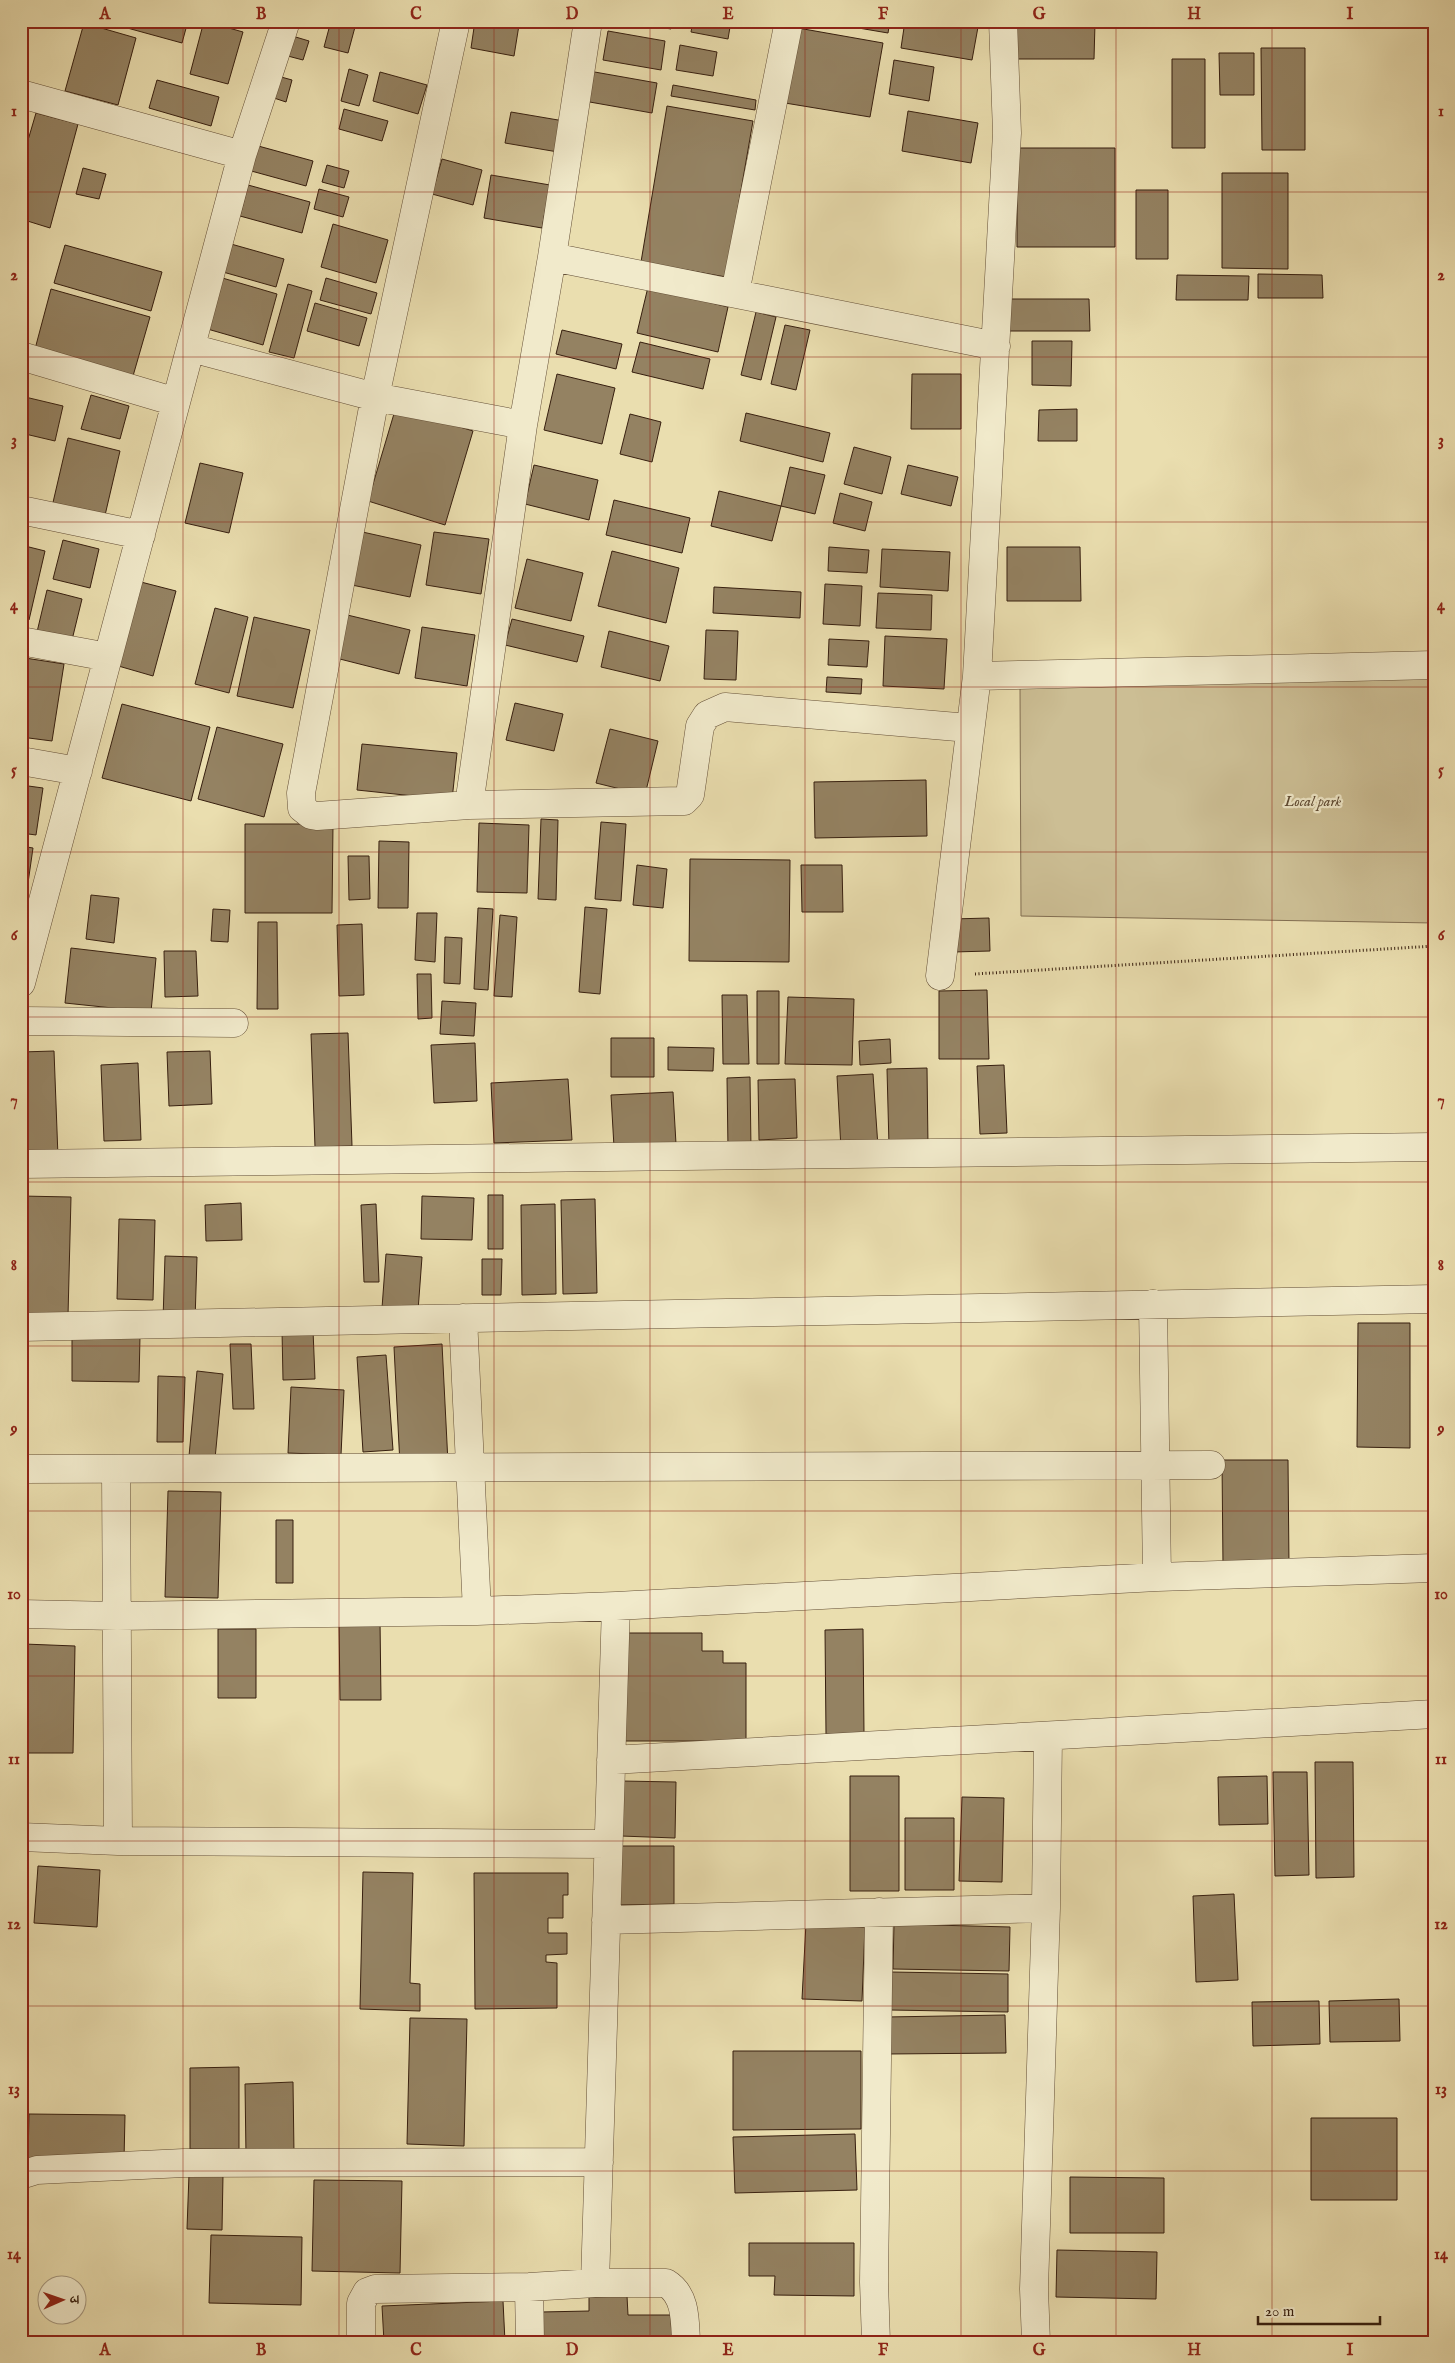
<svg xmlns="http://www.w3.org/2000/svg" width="1455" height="2363" viewBox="0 0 1455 2363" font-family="'IM FELL English','Noto Serif Devanagari',serif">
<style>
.green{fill:#ccbe94;stroke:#826e52}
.building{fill:#948262;stroke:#371f0f}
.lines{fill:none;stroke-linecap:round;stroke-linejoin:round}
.street-casing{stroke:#644f37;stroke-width:29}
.path{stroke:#371f0f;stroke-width:3;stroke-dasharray:1 2.5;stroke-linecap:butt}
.street{stroke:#f1eacb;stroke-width:28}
.grid{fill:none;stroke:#8f2418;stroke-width:1;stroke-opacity:0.55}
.labels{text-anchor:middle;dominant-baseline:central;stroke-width:4.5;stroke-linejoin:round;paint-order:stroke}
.park-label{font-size:15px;font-style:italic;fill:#5c4730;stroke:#f1eacb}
.neatline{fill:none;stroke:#8f2418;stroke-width:2}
.grid-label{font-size:16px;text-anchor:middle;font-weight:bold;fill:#8f2418}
</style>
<rect width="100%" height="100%" fill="#eadeaf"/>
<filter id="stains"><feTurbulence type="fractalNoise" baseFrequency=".004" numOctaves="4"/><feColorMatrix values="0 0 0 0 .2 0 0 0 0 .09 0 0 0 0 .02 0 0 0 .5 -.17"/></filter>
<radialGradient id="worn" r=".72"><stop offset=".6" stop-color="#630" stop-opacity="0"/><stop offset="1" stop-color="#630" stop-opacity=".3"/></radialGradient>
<path class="green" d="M 1434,678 L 1434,923 L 1021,916 L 1020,686 Z"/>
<path class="building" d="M 121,21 L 188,21 L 182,43 L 120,26 Z
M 204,21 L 243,32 L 228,84 L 190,74 Z
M 295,21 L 317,21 L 315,28 Z
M 331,21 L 355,27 L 348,53 L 324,47 Z
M 475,21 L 495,21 L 519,25 L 514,56 L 471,48 Z
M 624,21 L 672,21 L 671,29 Z
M 693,21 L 731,21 L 728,39 L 691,32 Z
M 829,21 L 890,21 L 888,33 L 829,23 Z
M 905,21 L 941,21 L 978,27 L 972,60 L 901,48 Z
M 84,23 L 136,38 L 118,105 L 65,91 Z
M 1012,23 L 1095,23 L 1094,59 L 1012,59 Z
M 798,28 L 883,43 L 870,117 L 785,103 Z
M 608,31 L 665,41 L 661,70 L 603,60 Z
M 289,35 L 309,41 L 303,60 L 284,55 Z
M 680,45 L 717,52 L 713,76 L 676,70 Z
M 1261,48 L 1305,48 L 1305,150 L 1262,150 Z
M 1219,53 L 1254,53 L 1254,95 L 1220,95 Z
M 1172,59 L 1205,59 L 1205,148 L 1172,148 Z
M 894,60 L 934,67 L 929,101 L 889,94 Z
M 349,69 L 368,75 L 359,106 L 341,101 Z
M 589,71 L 657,83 L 652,113 L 584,101 Z
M 380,72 L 427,85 L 418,114 L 373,101 Z
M 274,75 L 292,80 L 286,102 L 268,96 Z
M 157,80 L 219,97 L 211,126 L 149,108 Z
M 673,85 L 756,100 L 755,110 L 671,96 Z
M 667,106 L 753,121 L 726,277 L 641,262 Z
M 344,109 L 388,121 L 382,141 L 339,129 Z
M 908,111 L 978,123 L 971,163 L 902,151 Z
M 511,112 L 564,121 L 558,152 L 505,143 Z
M 36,113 L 78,124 L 50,228 L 21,219 L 21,164 Z
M 251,144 L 313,161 L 306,186 L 244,169 Z
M 1017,148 L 1115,148 L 1115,247 L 1017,247 Z
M 442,159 L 482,170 L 473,205 L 432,194 Z
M 327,165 L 349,171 L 344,188 L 322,182 Z
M 83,168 L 106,174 L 99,199 L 76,194 Z
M 1222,173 L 1288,173 L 1288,269 L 1222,268 Z
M 491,175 L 550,185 L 542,228 L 484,218 Z
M 248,185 L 310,202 L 302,233 L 240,216 Z
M 319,189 L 349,197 L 343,217 L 314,209 Z
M 1136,190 L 1168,190 L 1168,259 L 1136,259 Z
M 333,224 L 388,240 L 376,283 L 321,267 Z
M 231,244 L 284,259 L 276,287 L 223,272 Z
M 65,245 L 162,272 L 151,311 L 54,283 Z
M 1258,274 L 1322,275 L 1323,298 L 1258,298 Z
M 1177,275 L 1249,276 L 1248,300 L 1176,300 Z
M 219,277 L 277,294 L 263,345 L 204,328 Z
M 326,278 L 377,293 L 371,314 L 320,300 Z
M 288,284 L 312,291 L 294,358 L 269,352 Z
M 648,287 L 728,307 L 718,352 L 637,333 Z
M 51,289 L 150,317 L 133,376 L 35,349 Z
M 1010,299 L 1089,299 L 1090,331 L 1009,331 Z
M 315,303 L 367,318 L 359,346 L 307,331 Z
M 756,312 L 776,317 L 761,380 L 741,375 Z
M 785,325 L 810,330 L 796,390 L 771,384 Z
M 562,330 L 622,344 L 616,369 L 556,354 Z
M 1032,341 L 1072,341 L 1071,386 L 1032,385 Z
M 640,342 L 710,359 L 703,389 L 632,372 Z
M 557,374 L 615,388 L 602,444 L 544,430 Z
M 912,374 L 961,374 L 961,429 L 911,429 Z
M 91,395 L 129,406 L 120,439 L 81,429 Z
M 21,396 L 63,406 L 55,441 L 21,433 Z
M 396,407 L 473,431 L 445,525 L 368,501 Z
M 1077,409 L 1077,441 L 1038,441 L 1039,410 Z
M 746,413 L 830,433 L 823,462 L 740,441 Z
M 630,414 L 661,422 L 652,462 L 620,454 Z
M 68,438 L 120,451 L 103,524 L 51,511 Z
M 854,447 L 891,457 L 882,494 L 844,484 Z
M 200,463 L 243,473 L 229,533 L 185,523 Z
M 534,465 L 598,480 L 589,520 L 525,504 Z
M 908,465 L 958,477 L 951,506 L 901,494 Z
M 790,467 L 825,475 L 815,514 L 781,506 Z
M 719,491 L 781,506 L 772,541 L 711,526 Z
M 840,493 L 872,502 L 865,531 L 833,523 Z
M 614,500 L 690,518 L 682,553 L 606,535 Z
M 358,531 L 421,545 L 410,597 L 347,584 Z
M 434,532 L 489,539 L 481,594 L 426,585 Z
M 63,540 L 99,549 L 90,588 L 53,579 Z
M 21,545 L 45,551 L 29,620 L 21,618 Z
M 829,547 L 869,550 L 867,573 L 828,571 Z
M 1007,547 L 1080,547 L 1081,601 L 1007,601 Z
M 882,549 L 950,552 L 948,591 L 880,587 Z
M 612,551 L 679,568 L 666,623 L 598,606 Z
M 527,559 L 583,573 L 571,621 L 515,608 Z
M 137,581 L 176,591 L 153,676 L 115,665 Z
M 825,584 L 862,586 L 860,626 L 823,624 Z
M 714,587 L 801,592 L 800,618 L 713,613 Z
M 47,590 L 82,599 L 72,640 L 37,632 Z
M 878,593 L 932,595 L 931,630 L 876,628 Z
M 215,608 L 248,617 L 229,693 L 195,684 Z
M 339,613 L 410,630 L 399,674 L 328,656 Z
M 254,617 L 310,630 L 293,708 L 237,696 Z
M 512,619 L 584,636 L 577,662 L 505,645 Z
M 422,627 L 475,635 L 467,686 L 415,678 Z
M 706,630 L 738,631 L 736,680 L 704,679 Z
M 609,631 L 669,646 L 660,681 L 601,667 Z
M 885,636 L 947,639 L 944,689 L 883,686 Z
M 829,639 L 869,641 L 867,667 L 828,665 Z
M 25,658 L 64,664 L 52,741 L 21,737 L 21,682 Z
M 827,677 L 862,679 L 861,694 L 826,692 Z
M 515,703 L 563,714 L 554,751 L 506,740 Z
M 122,704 L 210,727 L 191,801 L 102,778 Z
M 217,727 L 283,744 L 264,817 L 198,799 Z
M 610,729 L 658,741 L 645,795 L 596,783 Z
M 362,744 L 457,753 L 452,800 L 357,790 Z
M 926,780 L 927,836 L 815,838 L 814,782 Z
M 21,785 L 43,788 L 36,835 L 21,833 Z
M 541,819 L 558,820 L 556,900 L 538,899 Z
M 601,822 L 626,824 L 621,901 L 595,899 Z
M 479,823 L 529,825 L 527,893 L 477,892 Z
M 245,824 L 333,824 L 332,913 L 245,913 Z
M 379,841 L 409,842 L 408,908 L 378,908 Z
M 21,846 L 33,848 L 28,883 L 21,881 Z
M 348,856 L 369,856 L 370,899 L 349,900 Z
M 690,859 L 790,860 L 789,962 L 689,961 Z
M 637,865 L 667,869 L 663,908 L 633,905 Z
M 801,865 L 842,865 L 843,912 L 802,912 Z
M 91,895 L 119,898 L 114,943 L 86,939 Z
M 585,907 L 607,909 L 600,994 L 579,992 Z
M 478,908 L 493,909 L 488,990 L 474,989 Z
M 213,909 L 230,910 L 228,942 L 211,941 Z
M 417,913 L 437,913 L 435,962 L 415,960 Z
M 500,915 L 517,917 L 512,997 L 494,996 Z
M 989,918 L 990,951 L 953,952 L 952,919 Z
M 258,922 L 277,922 L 278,1009 L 257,1009 Z
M 362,924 L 364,995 L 339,996 L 337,925 Z
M 445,937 L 462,938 L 460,984 L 444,983 Z
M 71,948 L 156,958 L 151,1012 L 65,1003 Z
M 164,951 L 196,951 L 198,996 L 165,997 Z
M 417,974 L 431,974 L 432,1018 L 418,1019 Z
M 987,990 L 989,1059 L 939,1059 L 939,991 Z
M 757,991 L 779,991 L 779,1064 L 757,1064 Z
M 722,995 L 747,995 L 749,1064 L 723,1064 Z
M 788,997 L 854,999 L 852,1065 L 785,1064 Z
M 442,1001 L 476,1003 L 474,1036 L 440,1034 Z
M 348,1033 L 352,1146 L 315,1147 L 311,1034 Z
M 611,1038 L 654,1038 L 654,1077 L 611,1077 Z
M 890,1039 L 891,1063 L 860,1065 L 859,1041 Z
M 475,1043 L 477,1101 L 434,1103 L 431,1045 Z
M 668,1047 L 714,1048 L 713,1071 L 668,1070 Z
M 54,1051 L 58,1157 L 21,1158 L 21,1052 Z
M 210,1051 L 212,1104 L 169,1106 L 167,1052 Z
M 138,1063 L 141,1140 L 104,1141 L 101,1065 Z
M 1004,1065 L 1007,1133 L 980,1134 L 977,1066 Z
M 927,1068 L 928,1146 L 889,1146 L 887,1069 Z
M 873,1074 L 878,1147 L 841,1149 L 837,1076 Z
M 750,1077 L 751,1149 L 728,1149 L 727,1078 Z
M 568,1079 L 572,1140 L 494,1143 L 491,1083 Z
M 795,1079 L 797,1138 L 759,1140 L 758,1080 Z
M 673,1092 L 676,1144 L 614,1147 L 611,1095 Z
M 488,1195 L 503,1195 L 503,1249 L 488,1249 Z
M 21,1196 L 71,1197 L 68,1316 L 21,1314 Z
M 422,1196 L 474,1198 L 472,1240 L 421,1239 Z
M 595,1199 L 597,1293 L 563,1294 L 561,1200 Z
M 241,1203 L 242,1240 L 206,1241 L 205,1205 Z
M 376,1204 L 379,1282 L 364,1282 L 361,1205 Z
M 555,1204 L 556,1294 L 522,1295 L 521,1205 Z
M 119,1219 L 155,1220 L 153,1300 L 117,1299 Z
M 386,1254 L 422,1257 L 418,1311 L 382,1308 Z
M 165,1256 L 197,1257 L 195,1321 L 163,1320 Z
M 482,1259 L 502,1259 L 501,1295 L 482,1295 Z
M 1358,1323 L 1410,1323 L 1410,1448 L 1357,1447 Z
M 282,1330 L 313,1330 L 315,1379 L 283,1380 Z
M 72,1334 L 140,1336 L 139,1382 L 72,1381 Z
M 230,1344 L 251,1344 L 254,1409 L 233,1409 Z
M 442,1344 L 448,1463 L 400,1465 L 394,1347 Z
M 386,1355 L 393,1450 L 363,1452 L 357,1357 Z
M 197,1371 L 223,1374 L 215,1459 L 189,1456 Z
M 158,1376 L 185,1377 L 183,1442 L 157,1442 Z
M 291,1387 L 344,1390 L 341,1455 L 288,1453 Z
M 1222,1460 L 1288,1460 L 1289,1566 L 1223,1566 Z
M 168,1491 L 221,1492 L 218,1598 L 165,1597 Z
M 276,1520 L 293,1520 L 293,1583 L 276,1583 Z
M 339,1621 L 380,1621 L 381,1700 L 340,1700 Z
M 218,1629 L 256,1629 L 256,1698 L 218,1698 Z
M 863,1629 L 864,1734 L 826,1734 L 825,1630 Z
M 625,1633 L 702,1633 L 702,1651 L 723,1651 L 723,1663 L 746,1663 L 746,1741 L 625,1741 Z
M 24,1644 L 75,1646 L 73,1753 L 23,1753 Z
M 1315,1762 L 1353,1762 L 1354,1877 L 1316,1878 Z
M 1273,1772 L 1307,1772 L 1309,1875 L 1275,1876 Z
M 850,1776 L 899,1776 L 899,1891 L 850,1891 Z
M 1267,1776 L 1268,1824 L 1219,1825 L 1218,1777 Z
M 622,1781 L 676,1782 L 675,1838 L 621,1836 Z
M 962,1797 L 1004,1798 L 1002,1882 L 959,1881 Z
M 905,1818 L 954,1818 L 954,1890 L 905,1890 Z
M 615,1846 L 674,1846 L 674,1904 L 615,1905 Z
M 38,1866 L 100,1870 L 97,1927 L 34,1923 Z
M 21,1869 L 25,1869 L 24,1915 L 21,1915 Z
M 363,1872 L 413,1873 L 410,1983 L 420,1984 L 420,2011 L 360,2009 Z
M 474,1873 L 568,1873 L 568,1895 L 563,1895 L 563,1918 L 548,1918 L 548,1933 L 567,1933 L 567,1954 L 546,1955 L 546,1962 L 557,1963 L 557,2008 L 475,2009 Z
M 1234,1894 L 1238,1980 L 1196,1982 L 1193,1896 Z
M 806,1923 L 865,1925 L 862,2001 L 802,1999 Z
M 894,1924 L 1010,1927 L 1009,1971 L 893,1969 Z
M 891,1972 L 1008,1974 L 1008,2012 L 890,2010 Z
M 1399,1999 L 1400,2041 L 1330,2042 L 1329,2001 Z
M 1319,2001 L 1320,2044 L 1253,2046 L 1252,2002 Z
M 1005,2015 L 1006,2053 L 887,2054 L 886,2017 Z
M 410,2018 L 467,2019 L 464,2146 L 407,2144 Z
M 733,2051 L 861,2051 L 861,2129 L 733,2130 Z
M 239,2067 L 239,2149 L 190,2149 L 190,2068 Z
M 293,2082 L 294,2154 L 246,2155 L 245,2084 Z
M 29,2114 L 125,2115 L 124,2160 L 28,2158 Z
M 1311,2118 L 1397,2118 L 1397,2200 L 1311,2200 Z
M 855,2134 L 857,2190 L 735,2193 L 733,2137 Z
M 189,2174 L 223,2175 L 222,2230 L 187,2229 Z
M 1070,2177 L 1164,2178 L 1164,2233 L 1070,2233 Z
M 314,2180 L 402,2181 L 400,2273 L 312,2271 Z
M 211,2235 L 302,2237 L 301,2305 L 209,2303 Z
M 749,2243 L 854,2243 L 854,2296 L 774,2295 L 775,2276 L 749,2276 Z
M 1057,2250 L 1157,2252 L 1156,2299 L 1056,2297 Z
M 627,2296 L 628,2315 L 671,2315 L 672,2342 L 542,2342 L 541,2312 L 589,2311 L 589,2297 Z
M 503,2301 L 505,2342 L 384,2342 L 382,2306 Z"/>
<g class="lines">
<g class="street-casing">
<path id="street" d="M 456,21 L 375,397 L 301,793 L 302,808 L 311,815 L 317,816 L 469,805 L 684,801 L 690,795 L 700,726 L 707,715 L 725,707 L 969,728
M 21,94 L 242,155
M 552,257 L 996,346
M 735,293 L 789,21
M 191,348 L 375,397 L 523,425
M 21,356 L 176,402
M 21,510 L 141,535
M 21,641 L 108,657
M 977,676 L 1434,665
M 21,761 L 78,771
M 469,805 L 523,425 L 552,257 L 588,21
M 940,976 L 977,676 L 1007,133 L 1003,21
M 21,983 L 242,155 L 286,21
M 21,1021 L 234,1023
M 21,1164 L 1434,1147
M 1153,1304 L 1157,1577
M 463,1318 L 477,1611
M 21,1327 L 1434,1299
M 21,1469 L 1211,1465
M 116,1469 L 118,1841
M 21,1614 L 117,1616 L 477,1611 L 616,1606 L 1157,1577 L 1434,1568
M 611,1760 L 1434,1714
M 21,1837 L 118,1841 L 608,1844
M 606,1920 L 1046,1908
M 21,2175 L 37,2170 L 184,2163 L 599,2162
M 595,2283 L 616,1606
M 529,2287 L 530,2342
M 361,2342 L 361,2303 L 367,2292 L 375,2289 L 529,2287 L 595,2283 L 666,2283 C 686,2295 685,2320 686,2342
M 876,2342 L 874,2282 L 879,1912
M 1036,2342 L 1034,2289 L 1046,1908 L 1048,1736"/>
</g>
<path class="path" d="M 975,974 L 1434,946"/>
<use href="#street" class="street"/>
</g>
<path class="grid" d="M 183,21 L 183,2342M 339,21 L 339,2342M 494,21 L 494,2342M 650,21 L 650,2342M 805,21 L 805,2342M 961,21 L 961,2342M 1116,21 L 1116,2342M 1272,21 L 1272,2342M 21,192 L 1434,192M 21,357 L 1434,357M 21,522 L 1434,522M 21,687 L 1434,687M 21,852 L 1434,852M 21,1017 L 1434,1017M 21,1182 L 1434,1182M 21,1346 L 1434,1346M 21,1511 L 1434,1511M 21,1676 L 1434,1676M 21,1841 L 1434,1841M 21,2006 L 1434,2006M 21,2171 L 1434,2171"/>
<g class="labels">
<g class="park-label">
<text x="1313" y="801">Local park</text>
</g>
</g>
<rect width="1455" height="2363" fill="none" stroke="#eadeaf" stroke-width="55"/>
<g transform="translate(62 2300) rotate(88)"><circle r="24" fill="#f1eacb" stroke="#a79980"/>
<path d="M0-4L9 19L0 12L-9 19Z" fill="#8f2418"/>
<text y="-8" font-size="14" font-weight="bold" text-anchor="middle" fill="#371f0f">उ</text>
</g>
<path d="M1258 2316v8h122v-8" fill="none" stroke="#371f0f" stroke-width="2.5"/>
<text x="1265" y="2316" font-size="15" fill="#371f0f" stroke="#f1eacb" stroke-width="4" paint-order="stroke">20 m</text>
<rect x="28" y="28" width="1400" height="2308" class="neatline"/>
<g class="grid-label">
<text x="105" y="19">A</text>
<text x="261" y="19">B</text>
<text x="416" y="19">C</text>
<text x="572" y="19">D</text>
<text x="728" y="19">E</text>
<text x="883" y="19">F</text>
<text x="1039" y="19">G</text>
<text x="1194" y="19">H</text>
<text x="1350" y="19">I</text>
<text x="14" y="116">1</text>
<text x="1441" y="116">1</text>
<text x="14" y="280">2</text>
<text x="1441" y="280">2</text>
<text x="14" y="445">3</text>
<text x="1441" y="445">3</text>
<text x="14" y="610">4</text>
<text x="1441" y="610">4</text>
<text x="14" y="775">5</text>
<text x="1441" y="775">5</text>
<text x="14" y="940">6</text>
<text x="1441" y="940">6</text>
<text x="14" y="1105">7</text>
<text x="1441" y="1105">7</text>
<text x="14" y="1270">8</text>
<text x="1441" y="1270">8</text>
<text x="14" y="1434">9</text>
<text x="1441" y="1434">9</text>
<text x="14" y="1599">10</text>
<text x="1441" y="1599">10</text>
<text x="14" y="1764">11</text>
<text x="1441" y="1764">11</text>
<text x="14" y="1929">12</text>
<text x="1441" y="1929">12</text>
<text x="14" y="2094">13</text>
<text x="1441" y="2094">13</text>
<text x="14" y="2259">14</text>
<text x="1441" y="2259">14</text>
<text x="105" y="2355">A</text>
<text x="261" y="2355">B</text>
<text x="416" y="2355">C</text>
<text x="572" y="2355">D</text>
<text x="728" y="2355">E</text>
<text x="883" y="2355">F</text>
<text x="1039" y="2355">G</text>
<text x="1194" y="2355">H</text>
<text x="1350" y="2355">I</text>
</g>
<rect width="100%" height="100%" filter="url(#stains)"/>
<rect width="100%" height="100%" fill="url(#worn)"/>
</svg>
